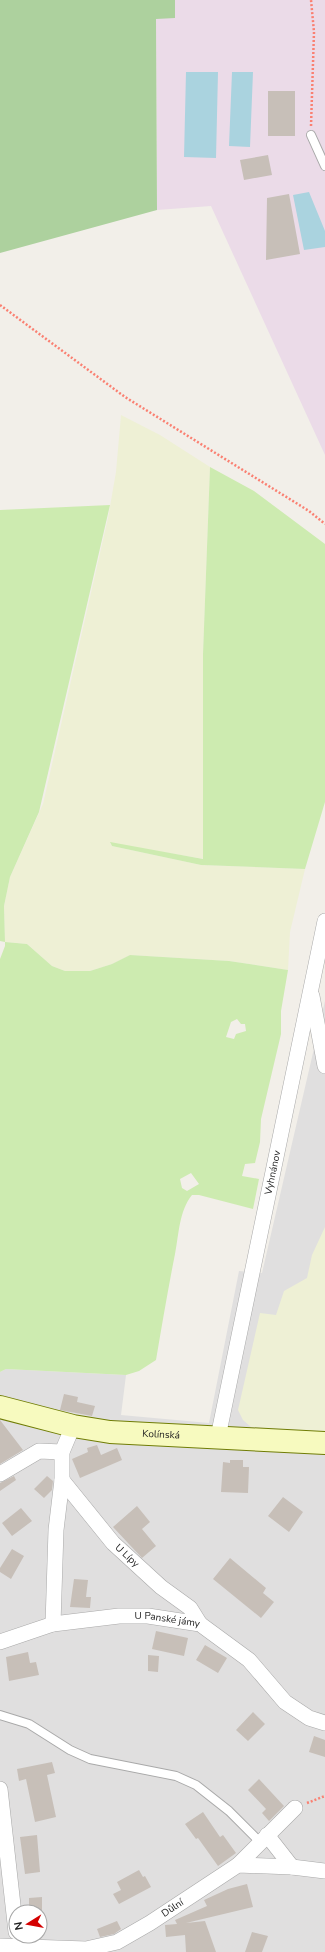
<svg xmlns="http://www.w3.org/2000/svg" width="325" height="1952" viewBox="0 0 325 1952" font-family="'Nunito Sans',sans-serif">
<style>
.residential{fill:#e0dfdf;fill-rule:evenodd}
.industrial{fill:#ebdbe8}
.farmland{fill:#eef0d5}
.grass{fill:#cdebb0;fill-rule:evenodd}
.forest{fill:#add19e}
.water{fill:#aad3df}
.building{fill:#c7bfb8}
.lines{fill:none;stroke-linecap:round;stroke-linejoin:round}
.lane-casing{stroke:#a9a9a9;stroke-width:10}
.street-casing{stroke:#a9a9a9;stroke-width:16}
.secondary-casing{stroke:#707d05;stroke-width:24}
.path{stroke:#fa8072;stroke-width:2.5;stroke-dasharray:2 2;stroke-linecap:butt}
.lane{stroke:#fff;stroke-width:8}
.street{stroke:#fff;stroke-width:15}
.secondary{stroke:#f7fabf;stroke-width:22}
.labels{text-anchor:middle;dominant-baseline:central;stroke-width:3;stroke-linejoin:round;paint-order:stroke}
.street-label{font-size:10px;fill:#222;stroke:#fff}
</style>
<rect width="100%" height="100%" fill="#f2efe9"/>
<path class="residential" d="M 325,1001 L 325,1952 L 0,1952 L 0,1372 L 6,1369 L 126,1375 L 121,1415 L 209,1423 L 239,1271 L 262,1273 ZM 16,1912 L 40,1912 L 40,1936 L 16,1936 Z"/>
<path class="industrial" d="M 175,0 L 325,0 L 325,455 L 211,206 L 157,210 L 156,18 L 175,18 Z"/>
<path class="farmland" d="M 121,415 L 160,435 L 210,467 L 203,655 L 204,859 L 110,843 L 112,846 L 201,865 L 305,869 L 290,932 L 288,970 L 229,961 L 130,955 L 112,964 L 90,971 L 65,971 L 52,966 L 27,944 L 5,942 L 4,906 L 10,877 L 43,804 L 108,518 L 116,472 Z
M 325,1227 L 325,1432 L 251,1427 L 243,1420 L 238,1410 L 260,1313 L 276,1315 L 284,1291 L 307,1278 L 312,1255 Z"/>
<path class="grass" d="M 210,467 L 254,491 L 325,544 L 325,802 L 305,869 L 201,865 L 112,846 L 110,842 L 203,859 L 203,654 Z
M 110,505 L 39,812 L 10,877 L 4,906 L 5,942 L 27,944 L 52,966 L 65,971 L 90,971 L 112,964 L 130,955 L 229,961 L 288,970 L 281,1011 L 281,1034 L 261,1119 L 260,1142 L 255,1163 L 245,1164 L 242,1176 L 259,1179 L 253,1209 L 199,1195 L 192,1195 C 179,1211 179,1234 175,1254 C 168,1289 162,1325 156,1360 L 139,1371 L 126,1375 L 6,1369 L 0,1372 L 0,959 L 5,946 L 5,942 L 0,941 L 0,510 ZM 237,1019 L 241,1024 L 245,1024 L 246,1031 L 236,1034 L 234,1039 L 226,1037 L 231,1022 ZM 191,1173 L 199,1184 L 187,1191 L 182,1188 L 180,1179 Z"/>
<path class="forest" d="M 0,0 L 175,0 L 175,18 L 156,19 L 157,210 L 0,253 Z"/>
<path class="water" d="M 186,72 L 218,72 L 216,158 L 184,157 Z
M 232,72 L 253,72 L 250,147 L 229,146 Z
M 309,192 L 325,231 L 325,247 L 304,250 L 293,195 Z"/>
<path class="building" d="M 268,91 L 295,91 L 295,136 L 268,136 Z
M 268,155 L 272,175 L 244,180 L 240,160 Z
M 289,194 L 300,254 L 266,260 L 267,198 Z
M 64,1394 L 78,1397 L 77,1402 L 95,1406 L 92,1416 L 60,1410 Z
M 0,1420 L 23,1450 L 0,1464 Z
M 97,1445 L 101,1455 L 117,1448 L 122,1460 L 80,1478 L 72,1459 L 88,1452 L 87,1448 Z
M 230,1460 L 243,1460 L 243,1467 L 249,1467 L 248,1493 L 221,1492 L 223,1462 L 230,1463 Z
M 14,1476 L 16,1480 L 0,1491 L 0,1483 Z
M 47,1476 L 53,1481 L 52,1490 L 44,1498 L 34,1489 Z
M 283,1497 L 303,1512 L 289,1532 L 268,1516 Z
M 137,1506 L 150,1522 L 142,1529 L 156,1546 L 142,1558 L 113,1527 Z
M 21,1508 L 32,1521 L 12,1536 L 2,1523 Z
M 12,1549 L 24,1556 L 11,1579 L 0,1572 L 0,1568 Z
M 230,1558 L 266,1588 L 263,1593 L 274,1602 L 261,1618 L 213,1579 Z
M 74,1579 L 88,1580 L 86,1597 L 91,1597 L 90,1608 L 70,1607 Z
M 156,1631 L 188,1638 L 184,1656 L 152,1649 Z
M 205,1645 L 227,1658 L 218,1673 L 196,1660 Z
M 28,1652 L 30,1663 L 36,1662 L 39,1675 L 9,1681 L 6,1657 Z
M 148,1655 L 159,1656 L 158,1672 L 148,1671 Z
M 253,1712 L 265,1724 L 248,1741 L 236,1730 Z
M 314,1736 L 325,1740 L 325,1757 L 309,1752 Z
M 52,1762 L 55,1773 L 47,1775 L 56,1817 L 35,1822 L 26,1779 L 19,1781 L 17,1769 Z
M 259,1779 L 284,1806 L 269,1821 L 262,1813 L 266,1809 L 248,1790 Z
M 203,1812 L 220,1837 L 223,1835 L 236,1853 L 218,1866 L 198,1838 L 196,1839 L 185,1824 Z
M 37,1835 L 40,1872 L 25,1874 L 20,1837 Z
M 139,1870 L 143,1877 L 145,1876 L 151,1887 L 119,1904 L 113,1894 L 121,1890 L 117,1882 Z
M 247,1884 L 253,1907 L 186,1923 L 205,1921 L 216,1952 L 186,1952 L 185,1935 L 166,1937 L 165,1925 L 177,1924 L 175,1920 L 207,1906 L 204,1900 L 228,1889 Z
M 42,1897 L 42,1912 L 29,1912 L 29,1898 Z
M 117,1921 L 121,1929 L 114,1934 L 100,1937 L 97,1929 Z
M 252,1932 L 268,1936 L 262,1952 L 245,1952 Z"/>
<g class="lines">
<g class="lane-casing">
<path id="lane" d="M 311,135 L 325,166
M 0,1715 L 29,1724 L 70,1750 L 90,1759 L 176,1776 L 196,1785 L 229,1811 L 260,1842"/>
</g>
<g class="street-casing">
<g id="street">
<path d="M 312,996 L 325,1066"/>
<path id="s1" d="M 218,1437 L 325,921"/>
<path d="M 0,1474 L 39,1451 L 62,1452"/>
<path id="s2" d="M 62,1480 L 113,1543 L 161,1587 L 190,1608 L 200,1624"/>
<path d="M 53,1624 L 56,1530 L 62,1480 L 62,1452 L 73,1426"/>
<path id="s3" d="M 0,1642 L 53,1624 L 119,1616 L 148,1616 L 200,1624 L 249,1660 L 285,1702 L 309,1718 L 325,1723"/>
<path d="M 0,1789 L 16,1932"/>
<path d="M 267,1835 L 292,1867"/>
<path d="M 238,1865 L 295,1808"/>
<path id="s4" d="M 0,1946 L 86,1949 L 117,1942 L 150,1923 L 238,1865 L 292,1867 L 325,1871"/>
</g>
</g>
<g class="secondary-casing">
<g id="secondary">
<path id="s5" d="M 0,1407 L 73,1426 L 110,1432 L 325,1443"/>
</g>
</g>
<path class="path" d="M 311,126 L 314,32 L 311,0
M 0,305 L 125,397 L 309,511 L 325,524
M 307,1803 L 325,1796"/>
<use href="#lane" class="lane"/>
<use href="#street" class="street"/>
<use href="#secondary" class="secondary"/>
</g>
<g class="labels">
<g class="street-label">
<text stroke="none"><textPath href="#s1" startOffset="270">Vyhnánov</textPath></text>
<text stroke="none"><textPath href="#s5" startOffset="164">Kolínská</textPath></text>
<text stroke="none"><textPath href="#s2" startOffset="100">U Lípy</textPath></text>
<text stroke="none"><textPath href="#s3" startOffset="171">U Panské jámy</textPath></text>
<text stroke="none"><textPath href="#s4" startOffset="183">Důlní</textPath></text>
</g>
</g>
<g transform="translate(28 1924) rotate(259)"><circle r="19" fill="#ffffff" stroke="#a7a7a7"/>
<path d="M0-3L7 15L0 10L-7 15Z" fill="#d40000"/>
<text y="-6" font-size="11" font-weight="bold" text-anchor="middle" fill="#222222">N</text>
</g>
</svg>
